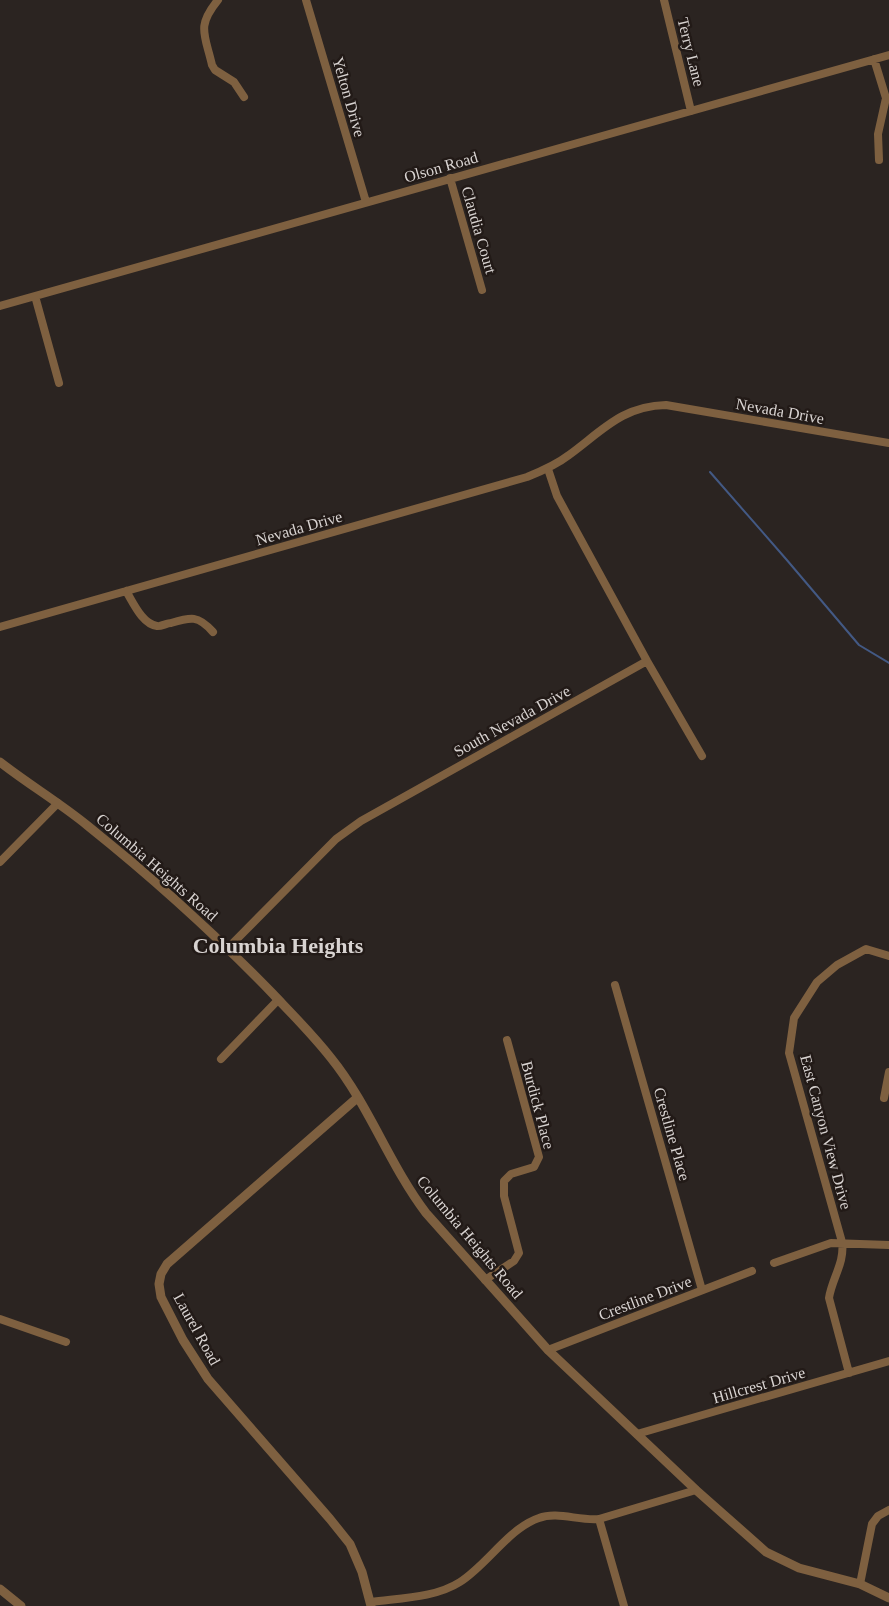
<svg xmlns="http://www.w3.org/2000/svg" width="889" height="1606" viewBox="0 0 889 1606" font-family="Georgia,serif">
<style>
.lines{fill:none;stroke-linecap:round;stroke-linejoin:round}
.stream{stroke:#435984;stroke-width:2}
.minor{stroke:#7e6040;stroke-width:8}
.tertiary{stroke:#7e6040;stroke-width:9}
.labels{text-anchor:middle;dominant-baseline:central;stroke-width:5;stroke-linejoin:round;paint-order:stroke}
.street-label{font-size:16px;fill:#d8d3d1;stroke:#221a17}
.district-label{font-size:22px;font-weight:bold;fill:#d8d3d1;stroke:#221a17}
</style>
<rect width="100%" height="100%" fill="#2b2421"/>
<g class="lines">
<path class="stream" d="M 710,472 L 786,559 L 859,645 L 889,663"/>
<path class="minor" d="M 218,0 C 196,27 205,34 212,65 L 215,70 L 234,82 L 244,97
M 306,0 L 366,202
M 664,0 L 691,111
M 874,59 L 886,98 L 878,134 L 879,160
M 450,178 L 482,290
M 35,296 L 59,383
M 0,306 L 889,55
M 548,469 L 557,496 L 647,661 L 702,756
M 126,591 C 133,602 142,624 157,626 C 160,627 167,623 171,623 C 191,617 198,615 213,632
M 0,627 L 527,477 C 542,471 556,465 569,455 C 602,431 622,406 666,405 L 889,443
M 0,862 L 58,803
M 228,948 L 336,839 L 361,821 L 647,661
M 615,985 L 702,1290
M 221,1059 L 278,1000
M 884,1098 L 889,1072
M 774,1263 L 831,1243 L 889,1245
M 485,1280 L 514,1261 L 519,1253 L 504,1196 L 504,1181 L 511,1174 L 534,1167 L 539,1157 L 507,1040
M 0,1319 L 66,1342
M 548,1350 L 752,1271
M 849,1373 L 829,1298 C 832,1278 845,1263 842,1242 L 789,1053 L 794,1018 L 817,982 L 837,965 L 866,949 L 889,956
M 637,1434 L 889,1361
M 599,1519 L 624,1606
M 860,1584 L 872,1524 L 878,1516 L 889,1510
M 371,1602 C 400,1598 435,1598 460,1582 C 487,1565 509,1528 539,1518 C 557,1511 579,1521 599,1519 L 696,1490"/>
<path class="tertiary" d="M 0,762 C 28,784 60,803 88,826 C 153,878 215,934 273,994 C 293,1015 313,1035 331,1058 C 369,1105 389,1164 426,1213 L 548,1350 L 696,1490 L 766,1552 L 799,1568 L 860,1584 L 889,1598
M 357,1098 L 167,1264 L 161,1274 L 159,1284 L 161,1297 L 183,1340 L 208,1379 L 330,1519 L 350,1544 L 362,1572 L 371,1606
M 0,1589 L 21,1606"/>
</g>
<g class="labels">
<g class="street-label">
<text transform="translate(691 52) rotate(76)">Terry Lane</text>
<text transform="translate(349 97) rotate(74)">Yelton Drive</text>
<text transform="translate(441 167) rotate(-16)">Olson Road</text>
<text transform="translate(479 230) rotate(74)">Claudia Court</text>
<text transform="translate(780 411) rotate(10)">Nevada Drive</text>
<text transform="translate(299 528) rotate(-16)">Nevada Drive</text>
<text transform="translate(512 721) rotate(-29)">South Nevada Drive</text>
<text transform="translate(157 867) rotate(41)">Columbia Heights Road</text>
<text transform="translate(538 1105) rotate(75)">Burdick Place</text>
<text transform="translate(826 1132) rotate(75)">East Canyon View Drive</text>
<text transform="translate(672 1134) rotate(74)">Crestline Place</text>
<text transform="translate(470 1237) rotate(50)">Columbia Heights Road</text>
<text transform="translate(645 1298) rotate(-21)">Crestline Drive</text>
<text transform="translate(197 1329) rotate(61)">Laurel Road</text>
<text transform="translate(759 1385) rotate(-16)">Hillcrest Drive</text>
</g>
<g class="district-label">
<text x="278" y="945">Columbia Heights</text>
</g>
</g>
</svg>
